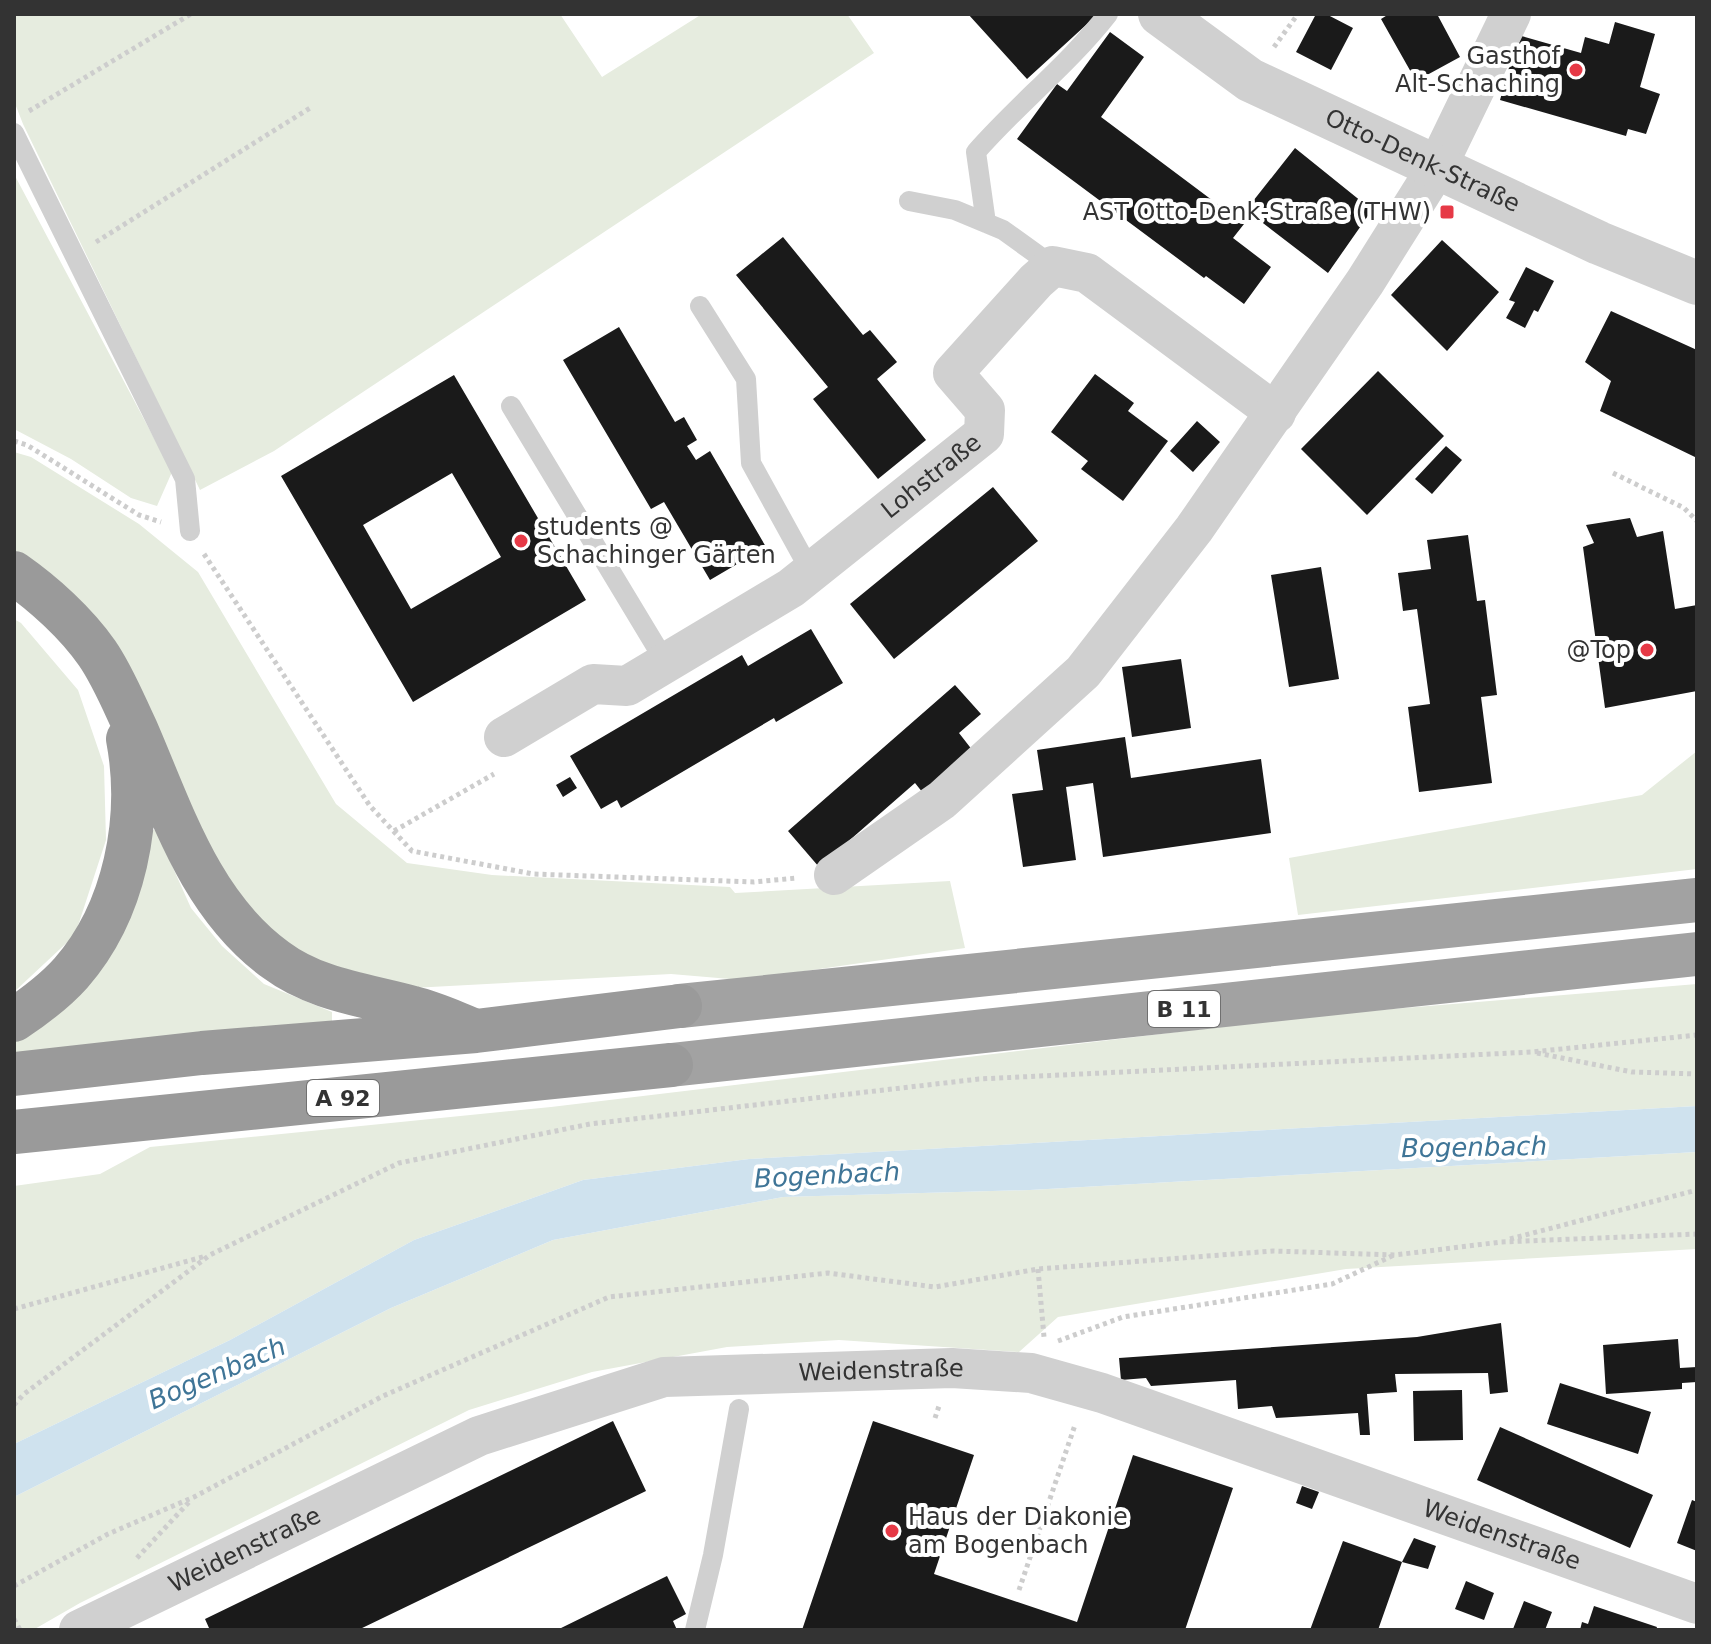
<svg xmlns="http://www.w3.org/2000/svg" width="1711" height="1644" viewBox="0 0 1711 1644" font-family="'DejaVu Sans',sans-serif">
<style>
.green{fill:#e6ecdf}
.water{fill:#cfe2ee}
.building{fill:#1a1a1a;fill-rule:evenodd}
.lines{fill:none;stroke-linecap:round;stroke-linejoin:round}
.path{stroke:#cdcdcd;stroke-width:5;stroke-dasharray:4 4;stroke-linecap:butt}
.service{stroke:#d0d0d0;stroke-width:20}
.minor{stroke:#d0d0d0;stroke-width:40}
.tertiary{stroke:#d0d0d0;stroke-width:44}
.trunk{stroke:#a2a2a2;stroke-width:44}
.motorway{stroke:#9a9a9a;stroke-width:44}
.poi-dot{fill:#e63946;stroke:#fff;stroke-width:3}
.labels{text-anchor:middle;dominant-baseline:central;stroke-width:8;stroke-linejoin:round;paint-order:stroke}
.shield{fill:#fff;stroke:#707070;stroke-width:2}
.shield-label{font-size:22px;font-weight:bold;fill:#333}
.poi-label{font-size:24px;fill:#333;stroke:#fff;text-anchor:end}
.street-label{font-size:24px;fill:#333;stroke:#fff}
.water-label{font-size:26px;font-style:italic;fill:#3f7597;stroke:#fff}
</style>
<rect width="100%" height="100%" fill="#fff"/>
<path class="green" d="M 14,14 L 560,14 L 602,77 L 702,14 L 847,14 L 874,53 L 274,451 L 200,490 L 23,124 L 14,101 Z
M 14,174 L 172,472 L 157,506 L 131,498 L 71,459 L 14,429 Z
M 14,452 L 31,457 L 139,524 L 198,572 L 336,804 L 407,863 L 492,875 L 730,887 L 735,893 L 950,881 L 965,948 L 742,980 L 671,974 L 412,988 L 347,982 L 239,912 L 14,555 Z
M 14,619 L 21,623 L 78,690 L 104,766 L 106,840 L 75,935 L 14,992 Z
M 1697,751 L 1697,869 L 1298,915 L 1289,858 L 1642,795 Z
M 156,830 L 191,908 L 222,946 L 264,984 L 332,1012 L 332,1023 L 14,1056 L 14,1039 L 143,831 Z
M 1697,984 L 1697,1106 L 749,1159 L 583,1180 L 414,1240 L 230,1340 L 14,1444 L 14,1186 L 100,1174 L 150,1147 L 551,1107 L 1319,1015 Z
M 1697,1152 L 1697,1249 L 1346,1269 L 1058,1317 L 1019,1352 L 839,1340 L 727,1347 L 592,1372 L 469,1410 L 80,1603 L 33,1630 L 14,1630 L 14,1497 L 391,1308 L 553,1240 L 783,1197 L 1030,1190 Z"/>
<path class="water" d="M 1697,1106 L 1697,1152 L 1030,1190 L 783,1197 L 553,1240 L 391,1308 L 14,1497 L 14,1444 L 230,1340 L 414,1240 L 583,1180 L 749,1159 Z"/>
<path class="building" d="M 968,14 L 1098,14 L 1027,79 Z
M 1316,14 L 1326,14 L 1353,28 L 1331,70 L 1296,52 Z
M 1389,14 L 1437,14 L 1460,57 L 1416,81 L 1381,19 Z
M 1615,22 L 1655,34 L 1640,87 L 1660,94 L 1646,134 L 1628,129 L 1626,136 L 1500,100 L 1518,35 L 1581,53 L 1585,37 L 1609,44 Z
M 1110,32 L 1144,57 L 1101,117 L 1244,224 L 1233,238 L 1271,267 L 1244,304 L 1206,276 L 1204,278 L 1017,139 L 1057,84 L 1067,91 Z
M 1295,148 L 1372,210 L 1328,273 L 1246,210 Z
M 783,237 L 863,335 L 870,330 L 897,362 L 877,379 L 926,440 L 878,479 L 813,399 L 828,387 L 736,275 Z
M 1442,240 L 1499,292 L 1447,351 L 1391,295 Z
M 1526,267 L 1554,281 L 1538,312 L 1534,310 L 1525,328 L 1506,318 L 1515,302 L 1509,300 Z
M 1611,311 L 1697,350 L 1697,458 L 1600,411 L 1611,381 L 1585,362 Z
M 619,327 L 675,422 L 684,417 L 697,440 L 687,446 L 696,460 L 710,451 L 766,547 L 710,580 L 664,502 L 651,509 L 563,360 Z
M 1378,371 L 1444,436 L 1367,515 L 1301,449 Z
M 1095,374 L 1134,403 L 1128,411 L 1168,441 L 1123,501 L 1081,469 L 1088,461 L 1051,432 Z
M 454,375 L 586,600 L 413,702 L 281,476 ZM 452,473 L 501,557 L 411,609 L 363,525 Z
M 1197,421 L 1220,442 L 1193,472 L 1170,451 Z
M 1446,446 L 1462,460 L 1432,494 L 1415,479 Z
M 993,487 L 1038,541 L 894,659 L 850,604 Z
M 1630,518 L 1637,537 L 1663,531 L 1675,609 L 1697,605 L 1697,691 L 1605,708 L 1583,547 L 1594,543 L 1586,525 Z
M 1468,535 L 1477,601 L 1485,600 L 1497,695 L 1481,697 L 1492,783 L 1419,792 L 1408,707 L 1430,704 L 1417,609 L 1403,611 L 1398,573 L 1431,569 L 1427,540 Z
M 1321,567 L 1339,679 L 1289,687 L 1271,575 Z
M 811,629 L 843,683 L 776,722 L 774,718 L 621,808 L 617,800 L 601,809 L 570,756 L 742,655 L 748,666 Z
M 1181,659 L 1191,728 L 1132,737 L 1122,667 Z
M 955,685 L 981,714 L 959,733 L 973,751 L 923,793 L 915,783 L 819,867 L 788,831 Z
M 1125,737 L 1131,778 L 1261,759 L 1271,833 L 1103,857 L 1093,783 L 1066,787 L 1076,860 L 1023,867 L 1012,794 L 1043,790 L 1037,750 Z
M 570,777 L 577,788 L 563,797 L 556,785 Z
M 1501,1323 L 1508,1392 L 1490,1394 L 1488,1373 L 1395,1374 L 1397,1392 L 1367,1394 L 1370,1435 L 1360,1435 L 1358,1413 L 1276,1418 L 1272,1406 L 1238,1409 L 1236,1380 L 1151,1386 L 1146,1378 L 1121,1380 L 1119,1358 L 1417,1337 Z
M 1678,1339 L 1680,1368 L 1697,1367 L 1697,1382 L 1682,1383 L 1682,1389 L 1606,1394 L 1603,1345 Z
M 1560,1383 L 1651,1412 L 1638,1454 L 1547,1424 Z
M 1462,1390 L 1463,1440 L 1414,1441 L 1413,1391 Z
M 613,1421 L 646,1491 L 358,1630 L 205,1630 L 209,1628 L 205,1619 Z
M 873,1421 L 974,1455 L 934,1574 L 1077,1622 L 1133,1455 L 1233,1488 L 1185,1630 L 802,1630 Z
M 1500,1427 L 1653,1495 L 1630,1548 L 1477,1480 Z
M 1302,1486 L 1319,1492 L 1312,1509 L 1296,1503 Z
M 1692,1500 L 1697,1502 L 1697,1551 L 1677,1543 Z
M 1414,1538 L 1436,1546 L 1428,1569 L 1402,1562 Z
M 1343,1541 L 1402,1562 L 1378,1630 L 1310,1630 Z
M 667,1576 L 686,1614 L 673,1621 L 677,1630 L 557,1630 Z
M 1466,1581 L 1494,1593 L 1484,1620 L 1455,1609 Z
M 1524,1601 L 1552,1612 L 1545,1630 L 1513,1629 Z
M 1594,1606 L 1657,1627 L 1656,1630 L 1580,1630 L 1582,1622 L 1588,1624 Z"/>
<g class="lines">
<path class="path" d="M 1274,47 L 1298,14
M 29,111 L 191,14
M 96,242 L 310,108
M 14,441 L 27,445 L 139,515 L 161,522
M 1613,473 L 1684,508 L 1697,521
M 204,554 L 370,806 L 412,851 L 533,874 L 754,882 L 797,878
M 394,831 L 494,774
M 1537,1053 L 1632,1072 L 1697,1074
M 1510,1239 L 1697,1190
M 1038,1269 L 1044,1337
M 14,1309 L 206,1256
M 1058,1341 L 1123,1317 L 1332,1284 L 1394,1255
M 14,1405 L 24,1394 L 210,1255 L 399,1163 L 590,1124 L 979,1079 L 1532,1052 L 1697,1035
M 935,1418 L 939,1406
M 137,1558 L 190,1501
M 14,1586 L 108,1534 L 194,1497 L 383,1396 L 609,1297 L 828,1273 L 935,1287 L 1038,1269 L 1273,1251 L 1395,1255 L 1501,1242 L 1697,1234
M 1019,1590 L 1075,1425
M 14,1619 L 20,1630"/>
<path class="service" d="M 14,133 L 185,479 L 190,531
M 909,201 L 955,210 L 1003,230 L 1053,266
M 986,223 L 976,152 C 1018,104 1069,64 1108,14
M 700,306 L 746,379 L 751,463 L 811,572
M 511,406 L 666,663
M 695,1630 L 713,1555 L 739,1409"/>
<g class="minor">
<path id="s1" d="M 504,737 L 593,684 L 627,686 L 791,588 L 984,434 L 985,410 L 953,373 L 1036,281 L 1053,266 L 1087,273 L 1276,413"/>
<path d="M 834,875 L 942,800 L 1083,672 L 1194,529 L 1365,282 L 1436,169 L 1511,14"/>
<path id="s2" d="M 79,1630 L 479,1436 L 664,1377 L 952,1368 L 1031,1373 L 1102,1393 L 1697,1604"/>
</g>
<path class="tertiary" id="s3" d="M 1160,14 L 1250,80 L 1599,243 L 1697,283"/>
<path class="trunk" d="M 680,1006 L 1697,900
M 671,1065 L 1697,954"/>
<path class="motorway" d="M 14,573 C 44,594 76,623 97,653 C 113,676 124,704 136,729 C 172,812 200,905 276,960 C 316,990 366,995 413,1008 C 434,1013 455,1023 476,1031
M 14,1020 C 35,1006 54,992 71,973 C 125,911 143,819 128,739
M 14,1074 L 202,1053 L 476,1031 L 680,1006
M 14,1132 L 671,1065"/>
</g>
<g class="poi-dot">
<circle cx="1576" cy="70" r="8"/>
<rect x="1439" y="204" width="16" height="16" rx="4"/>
<circle cx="521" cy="541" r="8"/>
<circle cx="1647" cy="650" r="8"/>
<circle cx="892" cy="1531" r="8"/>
</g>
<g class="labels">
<g class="shield">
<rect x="1148" y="991" width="72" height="36" rx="6"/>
<rect x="307" y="1080" width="72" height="36" rx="6"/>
</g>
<g class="shield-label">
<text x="1184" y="1009">B 11</text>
<text x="343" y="1098">A 92</text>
</g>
<g class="poi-label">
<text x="1560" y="56">Gasthof<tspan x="1560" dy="28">Alt-Schaching</tspan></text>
<text x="1431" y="212">AST Otto-Denk-Straße (THW)</text>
<text x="537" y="527" text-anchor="start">students @<tspan x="537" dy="28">Schachinger Gärten</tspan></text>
<text x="1631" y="650">@Top</text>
<text x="908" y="1517" text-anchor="start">Haus der Diakonie<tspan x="908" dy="28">am Bogenbach</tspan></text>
</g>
<g class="street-label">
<text stroke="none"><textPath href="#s3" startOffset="302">Otto-Denk-Straße</textPath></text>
<text stroke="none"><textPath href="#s1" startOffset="508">Lohstraße</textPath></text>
<text stroke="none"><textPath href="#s2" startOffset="856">Weidenstraße</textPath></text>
<text stroke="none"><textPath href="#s2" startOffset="1504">Weidenstraße</textPath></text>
<text stroke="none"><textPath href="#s2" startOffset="184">Weidenstraße</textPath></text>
</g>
<g class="water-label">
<text transform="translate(1474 1147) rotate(-1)">Bogenbach</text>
<text transform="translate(827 1175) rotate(-3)">Bogenbach</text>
<text transform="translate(217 1373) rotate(-23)">Bogenbach</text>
</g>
</g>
<rect width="1711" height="1644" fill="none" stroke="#333333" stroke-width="32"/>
</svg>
